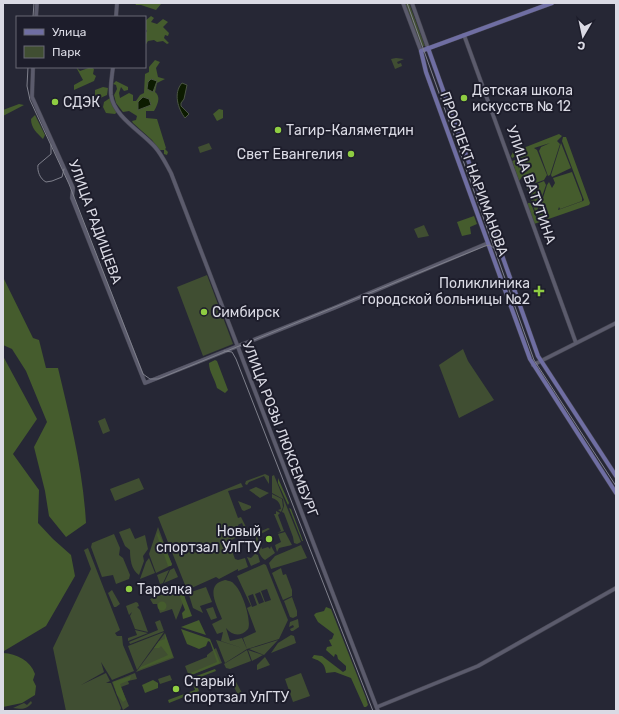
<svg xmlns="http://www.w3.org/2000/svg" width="619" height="714" viewBox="0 0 619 714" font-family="Rubik,sans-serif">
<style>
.green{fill:#404e32;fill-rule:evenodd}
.forest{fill:#455c2d}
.water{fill:#0c1b00;stroke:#4a5444}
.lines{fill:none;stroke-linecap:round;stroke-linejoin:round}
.tertiary-casing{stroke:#444450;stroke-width:4.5}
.secondary-casing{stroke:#444450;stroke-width:4.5}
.primary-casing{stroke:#444450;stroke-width:5}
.tertiary{stroke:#5b5b6c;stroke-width:3.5}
.secondary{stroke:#5b5b6c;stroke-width:3.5}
.primary{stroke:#6f6ea3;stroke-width:4}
.tram{stroke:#7f808c;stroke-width:1}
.poi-dot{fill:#8fcd42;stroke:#1d1d2b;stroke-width:1.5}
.labels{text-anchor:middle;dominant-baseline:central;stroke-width:4;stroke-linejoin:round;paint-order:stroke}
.poi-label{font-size:14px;fill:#dadae4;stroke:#1d1d2b;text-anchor:start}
.street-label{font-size:14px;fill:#dadae4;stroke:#1d1d2b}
</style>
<rect width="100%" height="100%" fill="#262735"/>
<path class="green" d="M 405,3 L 409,3 L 425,46 L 421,47 Z
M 396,58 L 404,59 L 397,62 L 398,64 L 401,63 L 402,66 L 395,69 L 391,59 Z
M 209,143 L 212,149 L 200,153 L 198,147 Z
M 424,225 L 429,236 L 418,238 L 414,229 Z
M 207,275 L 233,344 L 203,356 L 177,287 Z
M 463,349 L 468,361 L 494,400 L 459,418 L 439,365 Z
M 105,418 L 110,431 L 103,434 L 98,421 Z
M 265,474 L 269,476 L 269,484 L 264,476 L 249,482 L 247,485 L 245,484 L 246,481 Z
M 274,475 L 301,542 L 297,544 L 294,543 L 293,537 L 284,513 L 282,512 L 284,506 L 283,499 L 272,493 L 272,476 Z
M 139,478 L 144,489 L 115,501 L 110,489 Z
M 241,483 L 243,487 L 228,491 L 238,518 L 241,517 L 249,533 L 246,533 L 242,523 L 238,525 L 242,535 L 239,531 L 237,532 L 238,537 L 231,540 L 229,543 L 235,559 L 238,560 L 245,558 L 248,567 L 238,571 L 238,569 L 219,579 L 216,577 L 187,590 L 158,517 Z
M 256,487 L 269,493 L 260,498 L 249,490 Z
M 272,494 L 282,499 L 283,507 L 281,512 L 278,510 L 281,509 C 280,503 278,500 272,498 Z
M 238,501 L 251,506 L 251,508 L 244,511 L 242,510 Z
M 276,511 L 280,513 L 278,515 L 284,531 L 277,533 L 281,531 L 274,514 L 276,514 Z
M 158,527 L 172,565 L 156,573 L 149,554 Z
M 130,528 L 135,539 L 145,535 L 148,549 L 143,556 L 144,561 L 139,575 C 131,570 130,558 130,550 L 125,546 L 119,532 Z
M 268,528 L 270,529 L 257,536 L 262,549 L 268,547 L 270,549 L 271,546 L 275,553 L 265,560 C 258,556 254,540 257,533 Z
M 285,532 L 292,545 L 279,548 L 277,552 L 275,545 L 281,542 L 278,534 Z
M 114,534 L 120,548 L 119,555 L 123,558 L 130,575 L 129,579 L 116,584 L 113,575 L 102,577 L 91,547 L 92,543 Z
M 301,545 L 307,558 L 271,569 L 269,563 L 275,556 Z
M 88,548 L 120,630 L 115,633 L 117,636 L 122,636 L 123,645 L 134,671 L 112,680 L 101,662 L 104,672 L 81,685 L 106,673 L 110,681 L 106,683 L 111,683 L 121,708 L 120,711 L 66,711 L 53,648 L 91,569 L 84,550 Z
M 255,554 L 258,555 L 260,562 L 251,566 L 247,557 L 251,558 Z
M 149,558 L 155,573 L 140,579 L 146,562 Z
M 264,564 L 266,565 L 288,620 L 279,639 L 247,649 L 243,638 L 256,632 L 247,608 L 251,606 L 237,576 ZM 267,589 L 271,600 L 265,602 L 261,591 ZM 260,592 L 264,602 L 259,604 L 255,594 ZM 253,594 L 257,605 L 252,607 L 248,596 Z
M 174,568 L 178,577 L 164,583 L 170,570 Z
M 281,568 L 283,575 L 286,574 L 292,590 L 292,596 L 283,600 L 272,573 Z
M 169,570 L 163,583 L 160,584 L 157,575 Z
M 225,580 C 229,581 232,581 234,584 C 242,590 252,621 248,629 C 241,637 232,636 226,628 L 230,641 L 242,638 L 247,649 L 225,663 L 216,640 L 220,641 L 219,644 L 220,641 L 242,648 L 221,641 L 223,632 L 217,634 L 212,624 L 222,619 C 217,605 204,585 225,580 Z
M 180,584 L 185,598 L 176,620 L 172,609 L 160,613 L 157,604 L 153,604 L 150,599 L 166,593 L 164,591 Z
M 206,587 L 212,602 L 200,606 L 203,613 L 193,608 L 189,595 L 191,592 Z
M 112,590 L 120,604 L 116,607 L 114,607 L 108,593 Z
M 292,597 L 297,611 L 297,616 L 293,618 L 290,617 L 284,601 Z
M 136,602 L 138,603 L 139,606 L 137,607 L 140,610 L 148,632 L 135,629 L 130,616 L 132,612 L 129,615 L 126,606 Z
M 213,607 L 217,618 L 211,620 L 206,609 Z
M 298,619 L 299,627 L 293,631 L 291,631 L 290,629 L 294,627 L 293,625 L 289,627 L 290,622 Z
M 160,620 L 164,631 L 130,644 L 129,642 L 158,630 L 155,622 Z
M 135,630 L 148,633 L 128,641 L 128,638 L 137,635 Z
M 164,632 L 137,670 L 128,646 Z
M 165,633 L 174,658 L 136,672 Z
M 291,635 L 294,636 L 296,643 L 271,653 L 278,643 Z
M 278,640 L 264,655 L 249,649 Z
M 216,648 L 222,663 L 189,676 L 185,666 L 207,657 L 207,655 Z
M 247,650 L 251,661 L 230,669 L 226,668 L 224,664 Z
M 248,650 L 263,655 L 252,661 Z
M 265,657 L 270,665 L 257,670 L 257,665 Z
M 135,673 L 137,679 L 128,681 L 129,684 L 121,687 L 129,706 L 123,710 L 112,682 Z
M 301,673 L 310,696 L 293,702 L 285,679 Z
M 170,675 L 172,680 L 160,684 L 158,679 Z
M 234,678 L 243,695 L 239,697 L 230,679 Z
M 31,701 L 32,703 C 26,710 22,709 13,708 L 24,703 L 27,705 Z"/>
<path class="forest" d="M 135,3 L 160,3 L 161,4 L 156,10 L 141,5 L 136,5 Z
M 151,16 L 154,18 L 151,22 L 157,24 L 163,19 L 168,22 L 163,27 L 169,33 L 168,36 L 165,35 L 164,38 L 169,43 L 167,44 L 163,41 L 157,42 L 154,40 L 148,41 L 145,46 L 145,34 L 147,31 L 145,28 L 145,21 Z
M 155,60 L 160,62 L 156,68 L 158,77 L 165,79 L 157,83 L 155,92 C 161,97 158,104 154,111 L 146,111 L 146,118 L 157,119 L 166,148 L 165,149 L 168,152 L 167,155 L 164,154 L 164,150 L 159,150 L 152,140 L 133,123 L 132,121 L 136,120 L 137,116 L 129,111 L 123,112 L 116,103 L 114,95 L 117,89 L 116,85 L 113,84 L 116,81 L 128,87 L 128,90 L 124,91 L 121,87 L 119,93 L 120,98 L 129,93 L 133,95 L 133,101 L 136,101 L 140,95 L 144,93 L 145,74 L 149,72 L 149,67 Z
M 76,67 L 80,71 L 91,67 L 94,69 L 93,74 L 96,76 L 94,81 L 74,90 L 74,85 L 83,80 Z
M 103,87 L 108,88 L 107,95 L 98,99 L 95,98 L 95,90 Z
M 110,98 L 117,112 L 115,114 L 106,113 L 103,107 L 104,102 Z
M 19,104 L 24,105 L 3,116 L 3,110 Z
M 219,109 L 223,110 L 223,118 L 217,121 L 213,114 Z
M 35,115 L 45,135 L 43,139 C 37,133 31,128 31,119 Z
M 559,134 L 562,136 L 557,141 L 560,144 L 550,175 L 548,176 L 539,151 L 541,147 L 550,143 L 534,148 L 537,150 L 547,175 L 544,180 L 527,186 L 522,177 L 519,181 L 512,161 L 515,160 L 519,169 L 516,159 L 518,155 L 512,158 L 511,156 L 513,152 Z
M 563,137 L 566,137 L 590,203 L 589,205 L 534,224 L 527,208 L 528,203 L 531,203 L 536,217 L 540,217 L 538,214 L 547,185 L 549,182 L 552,188 L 555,183 L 553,178 L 572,172 L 582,198 L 582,201 L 560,209 L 559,207 L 558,210 L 583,201 L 584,200 L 562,141 Z
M 561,143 L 571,168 L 552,177 L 551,175 Z
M 544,181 L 546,185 L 536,214 L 527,188 Z
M 474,216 L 477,224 L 470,227 L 471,234 L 462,236 L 457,222 Z
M 3,277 L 33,338 L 39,340 L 46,368 L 58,368 C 70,419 83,469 86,523 L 66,537 L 49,516 L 45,491 L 34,447 L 47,422 L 26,371 L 12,349 L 3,345 Z
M 3,356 L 37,419 L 13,454 L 39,490 L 38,523 L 53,539 L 71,555 L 75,576 L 46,626 L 4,651 Z
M 215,360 L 217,361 L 228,390 L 225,393 L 217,388 C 215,379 209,372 209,363 Z
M 278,478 L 289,503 L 288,505 L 278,483 Z
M 289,508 L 291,509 L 303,541 L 302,541 Z
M 158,532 L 172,564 L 171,566 L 168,566 L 157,535 Z
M 180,585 L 192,616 L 183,619 L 182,613 L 185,610 L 177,589 L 167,592 L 166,590 Z
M157.5 606a4.5 4.5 0 1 1 9 0a4.5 4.5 0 1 1-9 0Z
M 326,607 L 331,609 L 366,698 L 368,705 L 366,707 L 364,707 L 351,678 L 335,672 L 326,673 C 325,664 321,661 312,658 L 314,655 L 322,656 L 343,672 L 346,670 L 346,666 L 338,659 L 337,655 L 335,654 L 334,657 L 326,650 L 327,647 L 332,646 L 329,640 L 332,639 L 334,634 L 318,622 L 314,615 L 316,613 L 324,611 Z
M 199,620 L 206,635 L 181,627 Z
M 181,629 L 210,639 L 220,663 L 189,676 L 188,674 L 217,662 L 210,642 L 208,641 L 206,646 L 199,649 L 187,644 Z
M 165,634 L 173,657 L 138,670 L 141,667 L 168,655 L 161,646 L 159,648 L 154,648 L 159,641 L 165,639 Z
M 3,653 C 17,654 30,660 35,674 L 33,680 L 36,686 L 35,695 L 22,703 L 3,707 Z
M 215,669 L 216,671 L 195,679 L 199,691 L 169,703 L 168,700 L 195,690 L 191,678 Z
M 131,676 L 130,680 L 120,684 L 126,700 L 123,702 L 117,695 L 113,682 Z
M 153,680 L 158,683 L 158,688 L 145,693 L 142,685 Z"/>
<path class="water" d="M 151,79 L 157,81 L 153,92 L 147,89 L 148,82 Z
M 182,83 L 187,85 L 184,99 L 181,103 L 181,106 L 189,114 L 185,118 C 178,109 173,93 182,83 Z
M 143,97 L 149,99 L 151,105 L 138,110 L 138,102 Z"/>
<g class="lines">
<g class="tertiary-casing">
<path id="tertiary" d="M 36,17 L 37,3
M 464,35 L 576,343
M 33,67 L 32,97 L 73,188 L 72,198 L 145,383 L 334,308 L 488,243
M 533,365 L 616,323
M 377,707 L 478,666 L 616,588"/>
</g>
<g class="secondary-casing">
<path id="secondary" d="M 403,3 L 421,51
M 412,3 L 428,48
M 116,17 L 117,3
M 113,67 C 112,76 110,86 111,95 C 114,117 141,131 155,147 C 162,155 166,164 171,173 L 378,711"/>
</g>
<g class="primary-casing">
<path id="primary" d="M 552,3 L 421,51 L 426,72 L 530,359 L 616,493
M 428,48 L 538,356 L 616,476"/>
</g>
<use href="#tertiary" class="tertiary"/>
<use href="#secondary" class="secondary"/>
<use href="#primary" class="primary"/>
<path class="tram" d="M 407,3 L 534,360 L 616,486
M 33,17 L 34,3
M 28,67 L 27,86 L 30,100 L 69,184 L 143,374 L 150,379 L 158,379 L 485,246 L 490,245 L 495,249
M 51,145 L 51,154 L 38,165 C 37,171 40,179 46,182 L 52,181 L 62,177 L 64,169
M 224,351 L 232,352 L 236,359 L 373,711"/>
</g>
<g class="poi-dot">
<circle cx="464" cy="98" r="4"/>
<circle cx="55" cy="102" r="4"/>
<circle cx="278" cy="130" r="4"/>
<circle cx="351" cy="154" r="4"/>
<path d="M537 285h4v4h4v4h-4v4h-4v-4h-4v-4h4z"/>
<circle cx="204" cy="312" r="4"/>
<circle cx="269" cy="539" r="4"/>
<circle cx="129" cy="589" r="4"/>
<circle cx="176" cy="689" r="4"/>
</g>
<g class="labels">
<g class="poi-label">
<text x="472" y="90">Детская школа<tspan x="472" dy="16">искусств № 12</tspan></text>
<text x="63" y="102">СДЭК</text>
<text x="286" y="130">Тагир-Каляметдин</text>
<text x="343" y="154" text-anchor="end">Свет Евангелия</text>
<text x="530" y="283" text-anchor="end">Поликлиника<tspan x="530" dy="16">городской больницы №2</tspan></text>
<text x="212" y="312">Симбирск</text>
<text x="261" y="531" text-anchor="end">Новый<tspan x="261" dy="16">спортзал УлГТУ</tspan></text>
<text x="137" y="589">Тарелка</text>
<text x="184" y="681">Старый<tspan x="184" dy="16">спортзал УлГТУ</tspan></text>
</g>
<g class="street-label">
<text transform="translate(474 174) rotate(70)">ПРОСПЕКТ НАРИМАНОВА</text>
<text transform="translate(531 185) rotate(71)">УЛИЦА ВАТУТИНА</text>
<text transform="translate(95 222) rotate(70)">УЛИЦА РАДИЩЕВА</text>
<text transform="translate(280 429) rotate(69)">УЛИЦА РОЗЫ ЛЮКСЕМБУРГ</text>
</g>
</g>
<rect width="619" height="714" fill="none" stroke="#dadae4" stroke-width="8"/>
<rect x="16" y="16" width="130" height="52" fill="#1d1d2b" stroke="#696975"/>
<rect x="24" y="29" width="20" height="6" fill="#6f6ea3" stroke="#696975"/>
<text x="52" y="36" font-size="12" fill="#dadae4">Улица</text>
<rect x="24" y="46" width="20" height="12" fill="#404e32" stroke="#696975"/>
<text x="52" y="56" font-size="12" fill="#dadae4">Парк</text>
<g transform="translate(583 36) rotate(189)" stroke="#1d1d2b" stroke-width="3" paint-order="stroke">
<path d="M0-3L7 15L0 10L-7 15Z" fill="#dadae4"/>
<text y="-6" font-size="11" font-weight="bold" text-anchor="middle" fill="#dadae4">С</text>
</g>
</svg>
